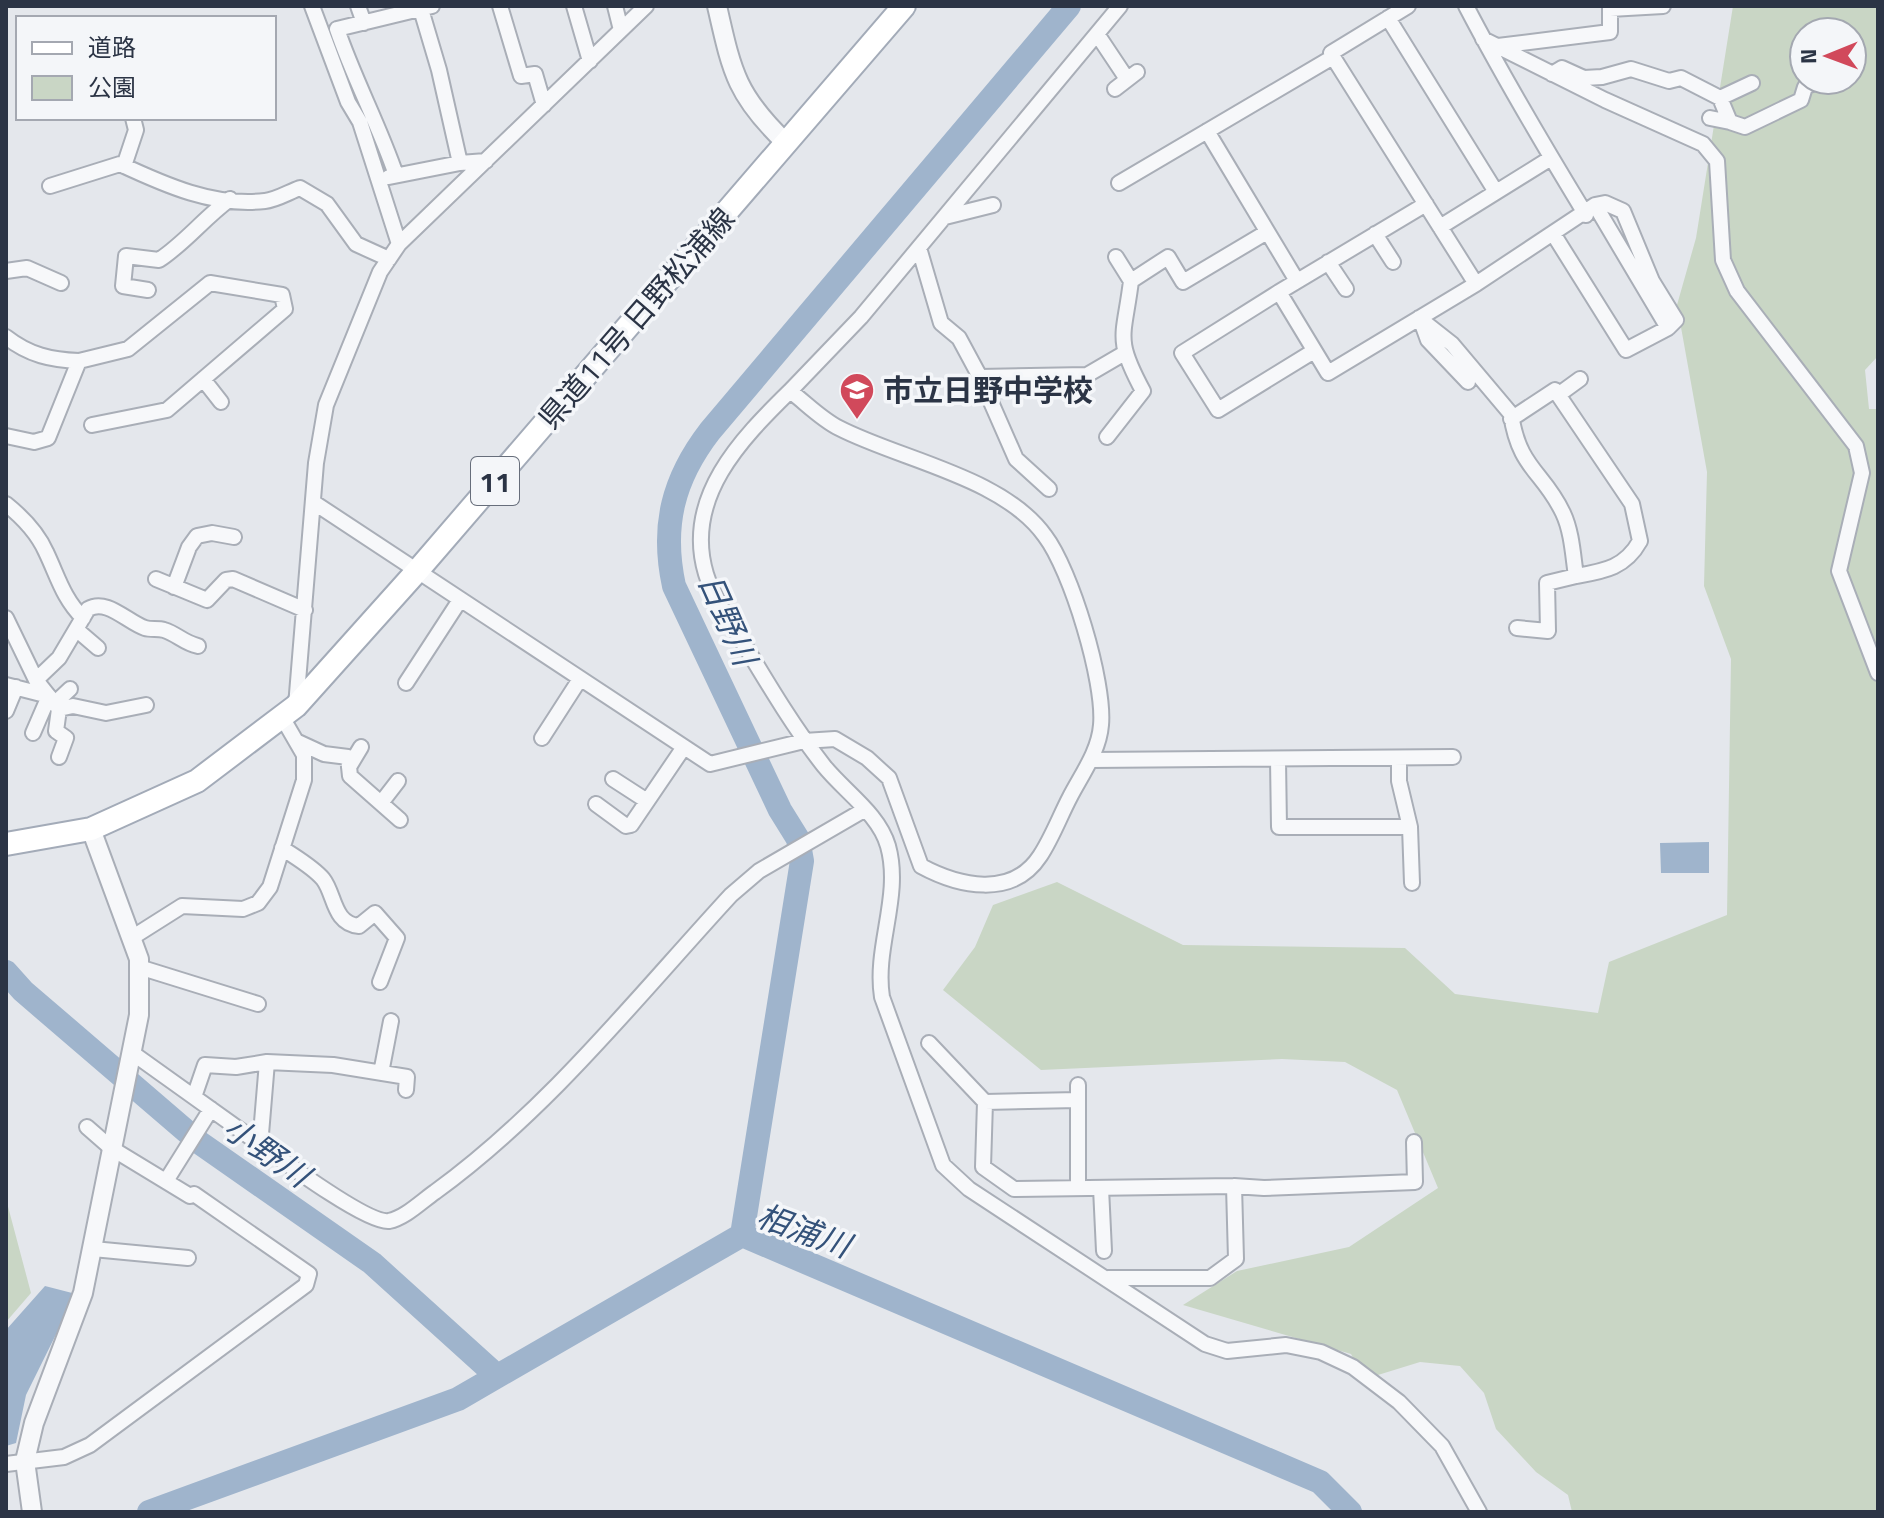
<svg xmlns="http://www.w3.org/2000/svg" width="1884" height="1518" viewBox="0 0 1884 1518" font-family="'Titillium Web','Noto Sans JP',sans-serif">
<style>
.green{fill:#c9d6c5;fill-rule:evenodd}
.water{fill:#9fb4cc}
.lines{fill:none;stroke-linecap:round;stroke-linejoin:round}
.river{stroke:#9fb4cc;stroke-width:24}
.minor-casing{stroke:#a9aeb7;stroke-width:18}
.tertiary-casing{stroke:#a9aeb7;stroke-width:22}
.primary-casing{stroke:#a3abb8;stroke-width:26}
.minor{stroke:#f7f8fa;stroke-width:14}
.tertiary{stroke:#f7f8fa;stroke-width:18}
.primary{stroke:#fff;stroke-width:22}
.labels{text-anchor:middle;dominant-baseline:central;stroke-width:7;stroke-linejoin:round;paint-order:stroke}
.shield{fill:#f4f6f9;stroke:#676e7b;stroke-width:2}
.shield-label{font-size:28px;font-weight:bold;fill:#2b3445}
.street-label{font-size:30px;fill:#2b3445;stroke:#f4f6f9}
.poi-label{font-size:30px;font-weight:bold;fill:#2b3445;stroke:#f4f6f9;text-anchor:start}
.water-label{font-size:32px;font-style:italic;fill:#34527a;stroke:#f4f6f9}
</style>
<rect width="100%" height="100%" fill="#e4e7ec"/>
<path class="green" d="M 1733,6 L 1878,6 L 1878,356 L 1865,370 L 1869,409 L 1878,409 L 1878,1512 L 1572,1512 L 1568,1495 L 1536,1472 L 1496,1429 L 1484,1393 L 1460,1366 L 1420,1362 L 1365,1379 L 1351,1354 L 1183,1305 L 1237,1271 L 1349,1247 L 1438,1188 L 1397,1090 L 1345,1062 L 1282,1059 L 1041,1070 L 943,990 L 975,947 L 993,905 L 1057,882 L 1183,945 L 1405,948 L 1455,994 L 1598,1013 L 1609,962 L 1727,915 L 1731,659 L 1704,586 L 1707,472 L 1677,305 L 1696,238 ZM 1804,32 L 1852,32 L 1852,80 L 1804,80 Z
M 6,1199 L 31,1293 L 6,1322 Z"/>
<path class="water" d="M 1709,842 L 1709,873 L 1661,873 L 1660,843 Z
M 45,1286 L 76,1294 L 26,1395 L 16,1443 L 6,1446 L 6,1330 Z"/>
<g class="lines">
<path class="river" d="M 6,972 L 23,991 L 200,1143 L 372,1263 L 497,1376
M 742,1235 L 802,861 L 798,839 L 780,810 L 674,586 C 661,526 673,479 710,431 L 1069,6
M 149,1512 L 458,1399 L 742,1235 L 1320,1482 L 1350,1512"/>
<g class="minor-casing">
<path id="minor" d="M 312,6 L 348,102 L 360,122 L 399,244
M 358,6 L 364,23
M 420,6 L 439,70 L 460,163 L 486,161
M 500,6 L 521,76 L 535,74 L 544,105
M 574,6 L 590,61
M 615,6 L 621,30
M 1466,6 C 1503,77 1544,146 1586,215
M 1610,6 L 1610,9 L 1663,6
M 1388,18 L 1496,192
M 1097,34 L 1127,79
M 1483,39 L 1605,100 L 1703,144 L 1717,161 L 1723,260 L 1737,291 L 1856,446 L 1862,473 L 1839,571 L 1878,673
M 1498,46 L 1610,32 L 1610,9
M 1333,57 L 1476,284 L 1328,373 L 1279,292 L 1426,204
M 1552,74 L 1562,68 L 1584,78 L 1602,77 L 1631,69 L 1669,81 L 1681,78 L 1720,98 L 1752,83
M 1115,89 L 1137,72
M 1720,98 L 1730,122 L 1745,127 L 1801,100 L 1805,87 L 1820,80
M 1710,118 L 1730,122
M 1207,131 L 1297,281
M 124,166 L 136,130 L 133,118
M 396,175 C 379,125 354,79 337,29 L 432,6
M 389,177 L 460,163
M 1119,183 L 1333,57 L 1331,53 L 1408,6
M 50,186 L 120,164 C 165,185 214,207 265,201 C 276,200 289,192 300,188 L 327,204 L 356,244 L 389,259
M 1595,205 L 1605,203 L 1623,211 L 1652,281 L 1676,320 L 1668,328
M 945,217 L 993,205
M 1440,227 L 1551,158
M 1375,234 L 1393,262
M 919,248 L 941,323 L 959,338 L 980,377 L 1087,375 L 1123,354
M 1116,257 L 1131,281 L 1168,257 L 1183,282 L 1267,232
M 1328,262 L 1346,289
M 6,271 L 27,268 L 61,283
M 1476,284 L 1595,205 L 1668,328 L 1626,350 L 1554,235
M 148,290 L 123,286 L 126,256 L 159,260 C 185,243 204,218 230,199
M 1279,292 L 1182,353 L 1218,410 L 1314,351
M 1419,318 L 1452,344 L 1511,414 C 1519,469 1543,471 1563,513 C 1572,532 1573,556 1576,576 C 1604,571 1625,568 1640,541 L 1632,504 L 1555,390 L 1511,419
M 1420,318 L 1428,340 L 1468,382
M 6,337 C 29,355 51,360 79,361
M 980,377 L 1016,459 L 1049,489
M 203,379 L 221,402
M 790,391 C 741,439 683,498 706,574 C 714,600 733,626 747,649 C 771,689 795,729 824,766 C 845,792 879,814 888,846 C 902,896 874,947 882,997 L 943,1165 L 969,1189 L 1205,1344 L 1227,1351 L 1286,1345 L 1321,1352 L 1353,1367 L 1399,1402 L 1442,1446 L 1479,1512
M 1558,395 L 1580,379
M 6,436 L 34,442 L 48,438 L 79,361 L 128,349 L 210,283 L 282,295 L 285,309 L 167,410 L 92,425
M 1107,437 L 1143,391 C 1114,337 1124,338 1131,281
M 313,502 L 710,764 L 804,741 L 835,739 L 867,758 L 889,778 L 921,866 C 958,886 1012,899 1040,856 C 1052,838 1060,816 1070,797 C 1082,774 1099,751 1101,725 C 1105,682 1071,570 1045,536 C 1003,477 901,460 839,428 C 821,419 806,403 790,391 L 861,317 L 1120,6
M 6,504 C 21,516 38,534 46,552 C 58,577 63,598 83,618
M 156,579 L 207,600 L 226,580 L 233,579 L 305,610
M 174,587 L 189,547 L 197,536 L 212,533 L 234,537
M 6,618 L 36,680 L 59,709 L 73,706 L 106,713 L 146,705
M 1517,628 L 1548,631 L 1547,583 L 1576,576
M 77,630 L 98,648
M 36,680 L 59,658 L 88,609 C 107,598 127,622 145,628 C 151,630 158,628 164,630 C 177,634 184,643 198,646
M 406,683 L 460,600
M 6,685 L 49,696 L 33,733
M 55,703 L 70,689
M 296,706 L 316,463 L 326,405 L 380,272 L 399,244 L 646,6
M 59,709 L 56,731 L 66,738 L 59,757
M 6,711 L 16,687
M 542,738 L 580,679
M 298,742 L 324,754 L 348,757 L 350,776 L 400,820
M 1399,759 L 1399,781 L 1410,827
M 1091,760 L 1453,757
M 1278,760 L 1279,827 L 1410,827 L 1412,883
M 349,767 L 361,747
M 613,779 L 647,801
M 381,803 L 398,781
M 596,804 L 626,826 L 631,825 L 684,747
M 282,848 C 295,857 313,867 323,879 C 335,894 333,924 359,926 L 375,913 L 397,938 L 380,982
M 133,937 L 182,906 L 243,909 L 258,903 L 270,887 L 304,780 L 304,755 L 282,717
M 139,967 L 258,1004
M 929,1043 L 985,1102 L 983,1167 L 1014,1189 L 1234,1186
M 131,1052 L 254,1140 L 261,1134 L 267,1062 L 333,1065 L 407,1077 L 406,1090
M 381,1073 L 391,1021
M 194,1097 L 205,1065 L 236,1067 L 267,1062
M 985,1102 L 1078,1100 L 1078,1085
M 254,1140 C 275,1155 367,1224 389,1221 C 405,1218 422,1201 435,1192 C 548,1110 637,997 731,895 L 759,871 L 864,810
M 166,1181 L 211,1109
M 1078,1188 L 1078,1100
M 1101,1188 L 1104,1251
M 93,1249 L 188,1258
M 1108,1278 L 1210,1278 L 1236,1259 L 1234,1186 L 1264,1188 L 1415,1182 L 1414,1142
M 6,1464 L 64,1457 L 90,1445 L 306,1285 L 309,1274 L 194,1194 L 190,1196 L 111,1148 L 87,1127"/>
</g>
<g class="tertiary-casing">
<path id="tertiary" d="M 717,6 C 732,72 736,95 786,143
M 32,1512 L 25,1461 L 34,1423 L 83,1293 L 139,1015 L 139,959 L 91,829"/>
</g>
<g class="primary-casing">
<path id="primary" d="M 6,844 L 91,829 L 197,781 L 296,706 L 418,570 L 904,6"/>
</g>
<use href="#minor" class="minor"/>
<use href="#tertiary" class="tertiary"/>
<use href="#primary" class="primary"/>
</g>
<defs>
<g id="school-pin" transform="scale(1.8)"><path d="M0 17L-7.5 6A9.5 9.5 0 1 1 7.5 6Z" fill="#d1495b" stroke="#f4f6f9"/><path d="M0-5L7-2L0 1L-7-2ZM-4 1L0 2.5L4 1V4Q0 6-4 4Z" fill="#fff"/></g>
</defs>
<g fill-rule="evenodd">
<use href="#school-pin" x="857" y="390"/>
</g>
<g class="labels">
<rect class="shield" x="471" y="457" width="48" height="48" rx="6"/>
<g class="shield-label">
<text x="495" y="481">11</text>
</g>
<g class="street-label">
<text transform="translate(636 318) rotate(-49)">県道11号 日野松浦線</text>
</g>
<g class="poi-label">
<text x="883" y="390">市立日野中学校</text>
</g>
<g class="water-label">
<text transform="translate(728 619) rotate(66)">日野川</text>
<text transform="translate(267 1151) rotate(35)">小野川</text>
<text transform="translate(804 1230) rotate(20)">相浦川</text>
</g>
</g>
<rect width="1884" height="1518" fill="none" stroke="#2b3445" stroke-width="16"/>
<rect x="16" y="16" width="260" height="104" fill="#f4f6f9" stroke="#a4a8b1" stroke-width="2"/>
<rect x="32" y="42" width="40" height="12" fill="#ffffff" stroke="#a4a8b1" stroke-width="2"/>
<text x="88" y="56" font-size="24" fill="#2b3445">道路</text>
<rect x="32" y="76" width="40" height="24" fill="#c9d6c5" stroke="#a4a8b1" stroke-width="2"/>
<text x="88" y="96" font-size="24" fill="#2b3445">公園</text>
<g transform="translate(1828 56) rotate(269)"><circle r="38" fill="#f4f6f9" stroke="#a4a8b1" stroke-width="2"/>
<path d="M0-6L14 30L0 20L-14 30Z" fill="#d1495b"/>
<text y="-12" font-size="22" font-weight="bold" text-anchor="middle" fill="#2b3445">N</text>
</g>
</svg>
